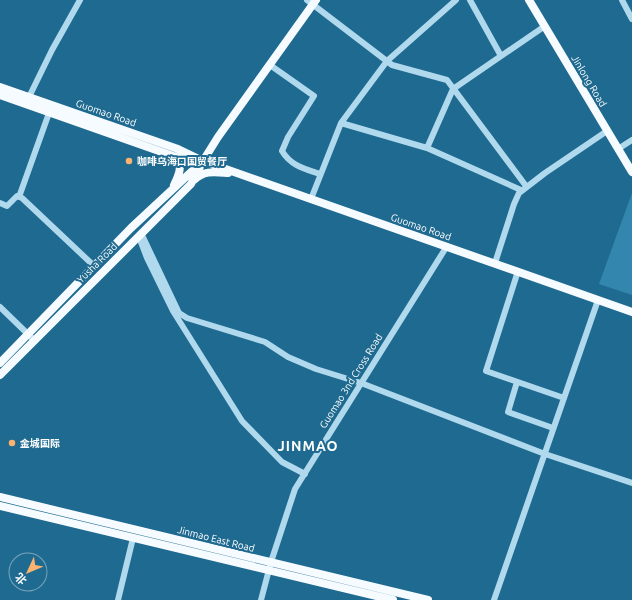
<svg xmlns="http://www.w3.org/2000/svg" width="632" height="600" viewBox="0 0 632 600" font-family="Ubuntu,'Noto Sans SC',sans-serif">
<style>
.green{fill:#3386ad}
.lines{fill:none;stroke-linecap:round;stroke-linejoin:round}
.minor{stroke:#b0d9ed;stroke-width:6}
.major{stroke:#f6fbff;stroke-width:8}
.poi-dot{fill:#fbb370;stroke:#1f6a90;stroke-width:1.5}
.labels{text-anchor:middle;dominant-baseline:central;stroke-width:4;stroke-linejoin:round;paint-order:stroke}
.street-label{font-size:10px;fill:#fff;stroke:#1f6a90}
.poi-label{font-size:10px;font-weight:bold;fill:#fff;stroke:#1f6a90;text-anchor:start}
.district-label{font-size:14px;font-weight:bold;letter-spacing:1px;fill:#fff;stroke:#1f6a90}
</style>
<rect width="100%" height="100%" fill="#1f6a90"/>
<path class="green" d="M 632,193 L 632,295 L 599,284 Z"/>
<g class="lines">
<path class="minor" d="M 307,0 L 392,65 L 447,80 L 526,186
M 470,0 L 501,56
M 622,0 L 632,19
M 270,65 L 314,96 L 288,137 L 282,151 C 291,166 305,169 320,174
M 29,97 L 52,50 L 80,0
M 341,123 L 427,148 L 521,190
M 427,148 L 453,89 L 545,26
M 618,149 L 632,140
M 19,197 L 49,113
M 311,199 L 341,123 L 387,61 L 456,0
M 0,203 L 7,206 L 17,196 L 22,198 L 92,264
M 141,233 L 179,313 L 187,318 L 265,342 L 288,357 L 316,369 L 361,383 L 545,454 L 632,483
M 139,237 L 147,258 L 173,311 L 242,421 L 282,462 L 305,474
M 495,263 L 514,204 L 519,193 L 545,173 L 607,131
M 518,271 L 486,371 L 564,398
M 0,307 L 34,340
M 517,382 L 508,412 L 553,428
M 118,600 L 133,538
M 261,600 L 271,562 L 295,489 L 447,246
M 494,600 L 598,300"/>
<path class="major" d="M 316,0 L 218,137 L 203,161 L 632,312
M 529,0 L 632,172
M 0,87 L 178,149 L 203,161 L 176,157 L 0,95
M 194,180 C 204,170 215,172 228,173
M 174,185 C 179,175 183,166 176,157
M 0,363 L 131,228 L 203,161 L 191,184 L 0,375
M 0,497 L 428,600
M 0,506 L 393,600"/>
</g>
<g class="poi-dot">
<circle cx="129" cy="161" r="4"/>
<circle cx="12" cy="443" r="4"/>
</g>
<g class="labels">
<g class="street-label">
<text transform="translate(589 81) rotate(59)">Jinlong Road</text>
<text transform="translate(106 113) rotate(19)">Guomao Road</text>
<text transform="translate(421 227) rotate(19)">Guomao Road</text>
<text transform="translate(97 263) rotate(-45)">Yusha Road</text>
<text transform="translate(351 381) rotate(-58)">Guomao 3nd Cross Road</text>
<text transform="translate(216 539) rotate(14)">Jinmao East Road</text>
</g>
<g class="poi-label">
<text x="137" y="161">咖啡乌海口国贸餐厅</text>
<text x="20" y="443">金城国际</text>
</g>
<g class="district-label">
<text x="308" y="446">JINMAO</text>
</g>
</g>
<g transform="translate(28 572) rotate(226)"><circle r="19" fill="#1f6a90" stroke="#79a6bc"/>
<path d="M0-3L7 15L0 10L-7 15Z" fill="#fbb370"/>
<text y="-6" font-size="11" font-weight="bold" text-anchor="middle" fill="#ffffff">北</text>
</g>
</svg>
